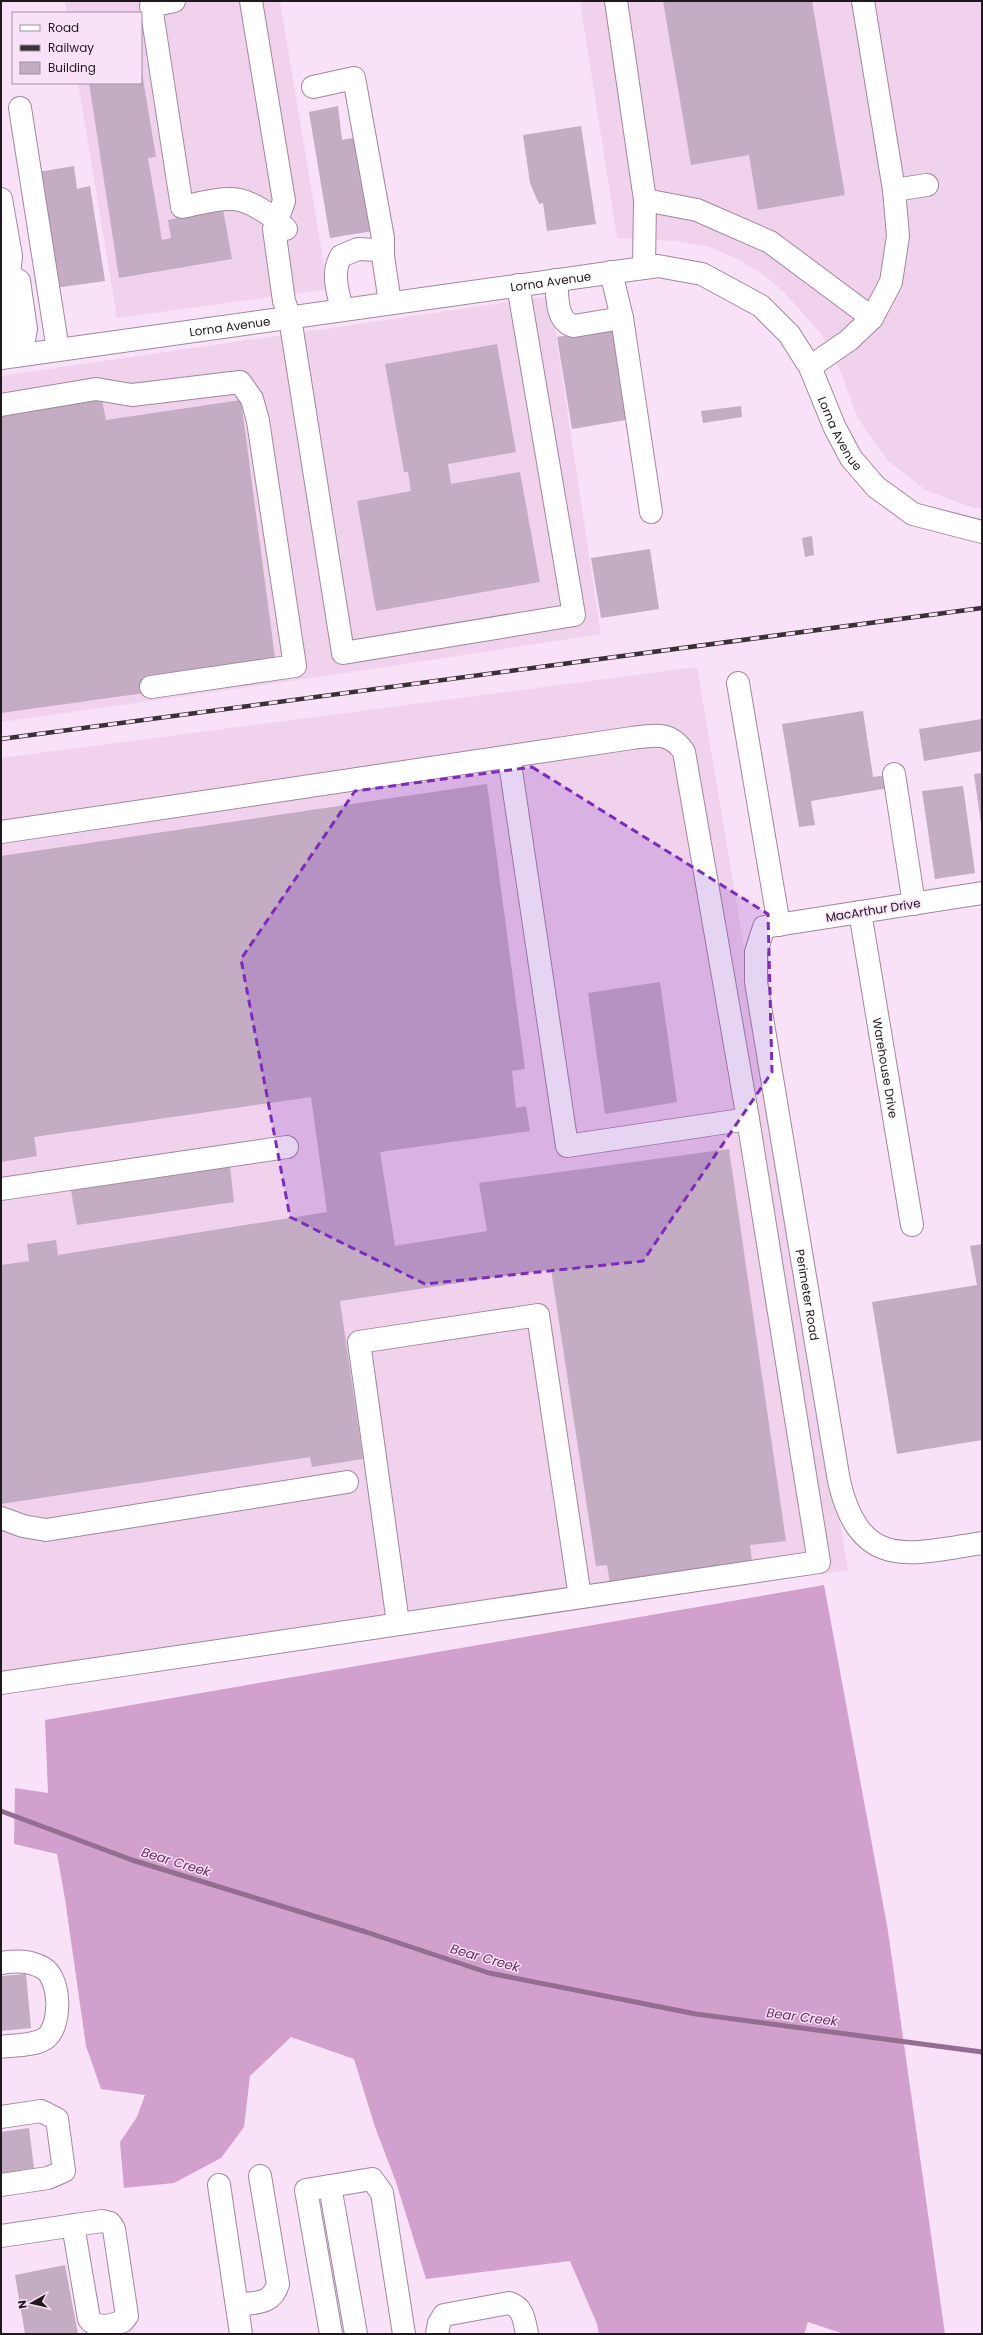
<svg xmlns="http://www.w3.org/2000/svg" width="983" height="2335" viewBox="0 0 983 2335" font-family="Poppins,sans-serif">
<style>
.built{fill:#f0d2ed}
.forest{fill:#d2a0cd}
.lines{fill:none;stroke-linecap:round;stroke-linejoin:round}
.stream{stroke:#936e90;stroke-width:5}
.building{fill:#c4acc2}
.minor-casing{stroke:#9f889c;stroke-width:24}
.minor{stroke:#fff;stroke-width:22}
.rail-casing{stroke:#3a3038;stroke-width:4.5}
.rail{stroke:#f9e1f7;stroke-width:3;stroke-dasharray:9;stroke-linecap:butt}
.marked{fill:#7b2cbf;fill-opacity:0.2;stroke:#7b2cbf;stroke-width:3;stroke-dasharray:8 5;stroke-linejoin:round}
.labels{text-anchor:middle;dominant-baseline:central;stroke-width:3;stroke-linejoin:round;paint-order:stroke}
.street-label{font-size:12px;fill:#20181f;stroke:#f9e1f7}
.water-label{font-size:13px;font-style:italic;fill:#682c65;stroke:#f9e1f7}
</style>
<rect width="100%" height="100%" fill="#f9e1f7"/>
<path class="built" d="M 65,1 L 280,1 L 328,289 L 117,318 L 78,83 L 141,83 L 141,13 L 67,13 Z
M 580,1 L 982,1 L 982,508 L 974,508 L 927,491 L 888,461 L 857,417 L 842,375 L 822,335 L 784,292 L 762,274 L 738,259 L 709,247 L 677,241 L 617,238 Z
M 550,296 L 601,634 L 319,677 L 1,722 L 1,376 Z
M 697,667 L 848,1570 L 1,1691 L 1,758 Z"/>
<path class="forest" d="M 824,1585 L 888,1931 L 945,2334 L 844,2334 L 808,2322 L 804,2334 L 599,2334 L 597,2324 L 570,2261 L 426,2279 L 396,2182 L 375,2127 L 354,2059 L 291,2037 L 250,2076 L 244,2127 L 221,2158 L 174,2183 L 124,2188 L 120,2142 L 137,2117 L 145,2095 L 101,2089 L 86,2046 L 65,1899 L 57,1854 L 14,1844 L 15,1788 L 48,1793 L 45,1720 Z"/>
<g class="lines">
<path class="stream" d="M 1,1811 L 132,1860 L 366,1932 L 489,1973 L 696,2014 L 982,2052"/>
</g>
<path class="building" d="M 663,1 L 812,1 L 845,195 L 758,210 L 749,155 L 691,165 Z
M 141,67 L 156,157 L 148,158 L 162,240 L 171,238 L 168,220 L 223,209 L 232,259 L 119,278 L 89,83 L 141,83 Z
M 338,106 L 342,140 L 363,136 L 379,230 L 330,238 L 309,112 Z
M 581,126 L 596,224 L 547,231 L 543,203 L 539,204 L 530,183 L 523,135 Z
M 74,166 L 77,189 L 90,186 L 105,281 L 55,288 L 38,172 Z
M 617,327 L 632,419 L 572,429 L 557,337 Z
M 497,344 L 516,452 L 448,464 L 451,484 L 520,472 L 540,582 L 376,611 L 357,501 L 411,491 L 408,472 L 404,472 L 385,364 Z
M 102,400 L 106,420 L 241,400 L 275,658 L 143,678 L 145,693 L 1,713 L 1,415 Z
M 741,406 L 742,417 L 703,423 L 701,411 Z
M 812,536 L 814,555 L 805,557 L 802,538 Z
M 650,549 L 659,609 L 601,618 L 591,558 Z
M 863,711 L 873,777 L 887,775 L 889,788 L 811,801 L 815,825 L 799,827 L 782,724 Z
M 982,719 L 982,751 L 924,761 L 919,729 Z
M 982,773 L 982,823 L 981,823 L 974,774 Z
M 487,784 L 525,1069 L 512,1071 L 516,1108 L 526,1106 L 530,1131 L 380,1152 L 395,1246 L 487,1231 L 479,1183 L 729,1149 L 786,1541 L 750,1545 L 752,1562 L 610,1584 L 607,1565 L 596,1566 L 551,1269 L 340,1301 L 363,1459 L 312,1467 L 310,1457 L 1,1504 L 1,1265 L 29,1261 L 27,1244 L 56,1240 L 58,1255 L 327,1212 L 311,1097 L 34,1137 L 37,1156 L 1,1162 L 1,856 Z
M 963,786 L 975,873 L 935,879 L 922,791 Z
M 660,982 L 677,1102 L 605,1114 L 588,993 Z
M 230,1167 L 234,1202 L 77,1225 L 71,1190 Z
M 982,1244 L 982,1440 L 897,1454 L 872,1302 L 977,1285 L 970,1246 Z
M 26,1974 L 31,2028 L 1,2031 L 1,1976 Z
M 29,2128 L 34,2168 L 1,2173 L 1,2132 Z
M 65,2265 L 78,2334 L 25,2334 L 15,2275 Z"/>
<g class="lines">
<g class="minor-casing">
<g id="minor">
<path d="M 174,1 L 151,6 L 182,207 C 197,204 216,198 232,199 C 249,199 275,217 286,229"/>
<path d="M 251,1 L 284,201 L 274,229 L 284,301 L 290,318 L 343,653 L 574,615 L 518,285"/>
<path d="M 616,1 L 645,200"/>
<path d="M 313,87 L 354,78 L 383,238 L 383,256"/>
<path d="M 20,108 L 58,350"/>
<path d="M 894,190 L 927,185"/>
<path d="M 1,199 L 11,256 L 9,275 L 1,276"/>
<path d="M 644,268 L 645,200 L 697,210 L 770,242 L 872,318"/>
<path d="M 611,272 L 622,318 L 651,512"/>
<path d="M 9,275 L 19,281 L 26,329 L 21,355 L 7,334 L 1,288 Z"/>
<path d="M 556,280 C 558,296 555,321 574,326 L 622,318"/>
<path d="M 342,310 C 338,291 331,274 341,256 L 358,249 L 378,250 L 383,256 L 390,303"/>
<path id="s1" d="M 1,358 L 658,266 L 702,274 L 761,306 L 789,334 L 810,367 L 835,428 L 851,458 L 876,487 L 913,514 L 982,532"/>
<path d="M 810,367 L 849,340 L 872,318 L 891,282 L 898,236 L 894,190 L 863,1"/>
<path d="M 1,405 L 96,389 L 132,395 L 240,382 L 252,399 L 258,421 L 295,666 L 151,687"/>
<path d="M 738,683 L 779,925"/>
<path d="M 509,757 L 567,1146 L 748,1119"/>
<path d="M 894,774 L 914,904"/>
<path d="M 1,832 L 632,738 C 654,735 670,731 684,752 L 748,1119 L 819,1562 L 1,1683"/>
<path id="s2" d="M 982,893 L 764,927 L 756,952 L 756,982 L 839,1481 C 860,1572 910,1554 982,1543"/>
<path id="s3" d="M 860,912 L 912,1225"/>
<path d="M 1,1189 L 287,1147"/>
<path d="M 1,1518 L 23,1526 L 46,1530 L 347,1482"/>
<path d="M 398,1623 L 359,1342 L 538,1315 L 580,1597"/>
<path d="M 1,1963 C 16,1961 29,1960 43,1968 C 61,1978 62,2025 46,2038 C 35,2046 14,2045 1,2047"/>
<path d="M 1,2117 L 41,2111 L 57,2119 L 64,2171 L 48,2178 L 1,2185"/>
<path d="M 219,2185 L 241,2334"/>
<path d="M 330,2186 L 356,2334"/>
<path d="M 1,2236 L 102,2221 L 110,2223 L 114,2229 L 127,2316 L 123,2321 C 111,2326 97,2330 89,2319 L 73,2225"/>
<path d="M 237,2305 C 256,2302 272,2305 278,2284 L 260,2176"/>
<path d="M 331,2334 L 306,2190 L 372,2179 L 382,2193 L 404,2334"/>
<path d="M 437,2334 L 439,2323 L 444,2315 L 509,2303 C 524,2308 524,2320 527,2334"/>
</g>
</g>
<use href="#minor" class="minor"/>
<g class="rail-casing">
<path id="rail" d="M 1,739 L 982,608"/>
</g>
<use href="#rail" class="rail"/>
</g>
<path class="marked" d="M 532,767 L 768,914 L 772,1072 L 643,1261 L 425,1284 L 290,1217 L 241,959 L 355,791 Z"/>
<g class="labels">
<g class="street-label">
<text stroke="none"><textPath href="#s1" startOffset="555">Lorna Avenue</textPath></text>
<text stroke="none"><textPath href="#s1" startOffset="231">Lorna Avenue</textPath></text>
<text stroke="none"><textPath href="#s1" startOffset="927">Lorna Avenue</textPath></text>
<text transform="translate(873 910) rotate(-9)">MacArthur Drive</text>
<text stroke="none"><textPath href="#s3" startOffset="158">Warehouse Drive</textPath></text>
<text stroke="none"><textPath href="#s2" startOffset="594">Perimeter Road</textPath></text>
</g>
<g class="water-label">
<text transform="translate(176 1862) rotate(17)">Bear Creek</text>
<text transform="translate(485 1958) rotate(16)">Bear Creek</text>
<text transform="translate(802 2017) rotate(7)">Bear Creek</text>
</g>
</g>
<rect width="983" height="2335" fill="none" stroke="#20181f" stroke-width="4"/>
<rect x="12" y="12" width="130" height="72" fill="#f9e1f7" stroke="#a291a1"/>
<rect x="20" y="25" width="20" height="6" fill="#ffffff" stroke="#a291a1"/>
<text x="48" y="32" font-size="12" fill="#20181f">Road</text>
<rect x="20" y="45" width="20" height="6" fill="#3a3038" stroke="#a291a1"/>
<text x="48" y="52" font-size="12" fill="#20181f">Railway</text>
<rect x="20" y="62" width="20" height="12" fill="#c4acc2" stroke="#a291a1"/>
<text x="48" y="72" font-size="12" fill="#20181f">Building</text>
<g transform="translate(32 2303) rotate(262)" stroke="#f9e1f7" stroke-width="3" paint-order="stroke">
<path d="M0-3L7 15L0 10L-7 15Z" fill="#20181f"/>
<text y="-6" font-size="11" font-weight="bold" text-anchor="middle" fill="#20181f">N</text>
</g>
</svg>
